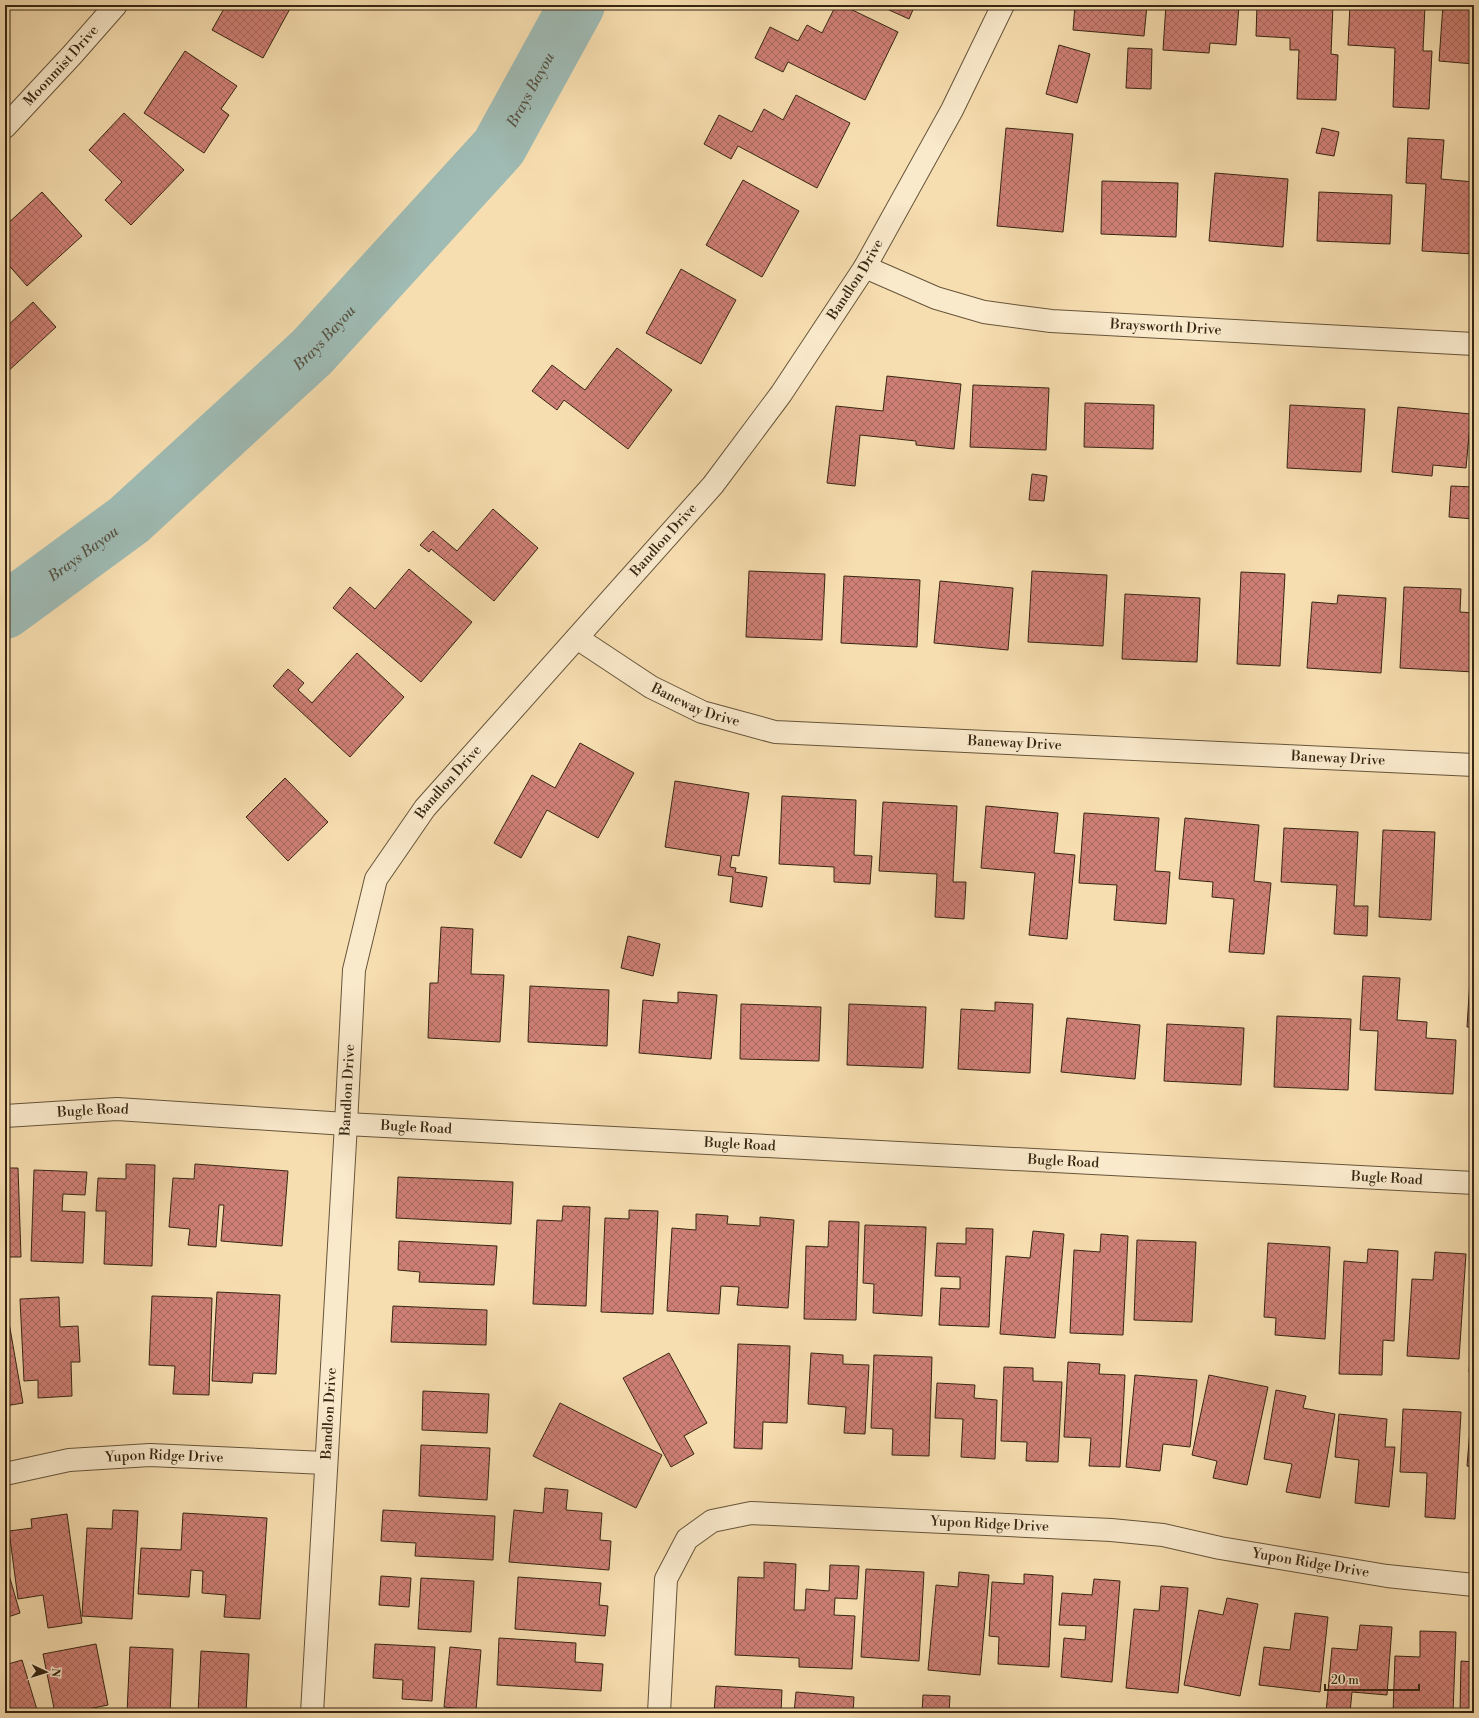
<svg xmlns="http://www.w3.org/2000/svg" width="1479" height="1718" viewBox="0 0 1479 1718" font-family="'Libre Bodoni',serif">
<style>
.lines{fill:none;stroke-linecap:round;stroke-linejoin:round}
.river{stroke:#9fbbb4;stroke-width:56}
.building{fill:url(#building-cross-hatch);stroke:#362612}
.street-casing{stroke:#66543a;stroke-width:24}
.street{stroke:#faeacc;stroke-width:22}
.labels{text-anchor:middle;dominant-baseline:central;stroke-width:3;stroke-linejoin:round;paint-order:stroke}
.street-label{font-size:14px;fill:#362612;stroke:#faeacc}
.water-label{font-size:15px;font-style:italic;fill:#565343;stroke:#faeacc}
</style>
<defs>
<pattern id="building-cross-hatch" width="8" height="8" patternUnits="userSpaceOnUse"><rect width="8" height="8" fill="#cf8076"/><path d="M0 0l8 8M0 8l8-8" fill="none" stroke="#a9695f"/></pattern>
</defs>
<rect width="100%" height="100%" fill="#f7deb0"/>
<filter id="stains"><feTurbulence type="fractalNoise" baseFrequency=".005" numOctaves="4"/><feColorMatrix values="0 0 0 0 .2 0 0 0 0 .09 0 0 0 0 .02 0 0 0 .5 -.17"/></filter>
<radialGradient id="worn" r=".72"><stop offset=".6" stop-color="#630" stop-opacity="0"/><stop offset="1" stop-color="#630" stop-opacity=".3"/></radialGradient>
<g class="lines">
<path class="river" id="s1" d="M 5,611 L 129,520 L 312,352 L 499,147 L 577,5"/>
</g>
<path class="building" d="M 5,5 L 13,5 L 5,17 Z
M 226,5 L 292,5 L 263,58 L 212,30 Z
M 836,5 L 842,5 L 898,32 L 865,100 L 788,62 L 783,72 L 755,58 L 770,27 L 798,41 L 807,25 L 822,33 Z
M 878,5 L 915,5 L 909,19 Z
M 1075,5 L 1147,5 L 1144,36 L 1073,30 Z
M 1166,5 L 1239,5 L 1236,45 L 1210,43 L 1209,53 L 1163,50 Z
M 1257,5 L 1333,5 L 1331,54 L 1338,55 L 1336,100 L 1297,99 L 1299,50 L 1290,50 L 1290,38 L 1256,36 Z
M 1350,5 L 1425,5 L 1423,51 L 1432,51 L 1429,109 L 1393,107 L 1395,48 L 1348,45 Z
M 1443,5 L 1474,5 L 1474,64 L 1439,61 Z
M 1059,45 L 1090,54 L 1077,103 L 1046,94 Z
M 1128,48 L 1152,49 L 1151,89 L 1126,88 Z
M 185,51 L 237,86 L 221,109 L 229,115 L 204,153 L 144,113 Z
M 796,95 L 850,123 L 817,188 L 738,146 L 731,159 L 704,144 L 719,115 L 752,132 L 764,109 L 783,120 Z
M 124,113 L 184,170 L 131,225 L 105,200 L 122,182 L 89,150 Z
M 1006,128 L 1073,134 L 1063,232 L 997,226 Z
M 1322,128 L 1339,132 L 1334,156 L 1316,153 Z
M 1408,138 L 1444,140 L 1441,179 L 1474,182 L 1474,254 L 1422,251 L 1426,184 L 1406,183 Z
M 1215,173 L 1288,179 L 1283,247 L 1209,241 Z
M 743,180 L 799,211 L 762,277 L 706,245 Z
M 1102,181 L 1178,183 L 1176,237 L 1101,234 Z
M 42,192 L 82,236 L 27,286 L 5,261 L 5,226 Z
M 1319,192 L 1392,195 L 1390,244 L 1317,241 Z
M 681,269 L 736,300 L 701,364 L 646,333 Z
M 33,302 L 56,327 L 5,374 L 5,328 Z
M 617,348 L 672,390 L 628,449 L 564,400 L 557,410 L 532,391 L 552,365 L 585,390 Z
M 887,376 L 961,384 L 954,449 L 916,445 L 916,441 L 860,435 L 855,486 L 827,483 L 836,406 L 883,411 Z
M 973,385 L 1049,388 L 1046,450 L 970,447 Z
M 1085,403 L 1154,405 L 1153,449 L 1084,447 Z
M 1290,405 L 1365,409 L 1361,472 L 1287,468 Z
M 1398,407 L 1471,414 L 1466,468 L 1433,465 L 1432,476 L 1392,472 Z
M 1032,474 L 1047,476 L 1044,501 L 1029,500 Z
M 1451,486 L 1474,487 L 1474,519 L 1449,517 Z
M 493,509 L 538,548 L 494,601 L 431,549 L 429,552 L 420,545 L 433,531 L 457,551 Z
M 409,569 L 472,622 L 421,682 L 333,608 L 350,587 L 375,609 Z
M 749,571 L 825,574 L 822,640 L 746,637 Z
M 1032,571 L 1107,575 L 1103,646 L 1028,642 Z
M 1241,572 L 1285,574 L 1280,666 L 1237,664 Z
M 844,576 L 920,580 L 917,647 L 841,643 Z
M 940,581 L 1013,588 L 1008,650 L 934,643 Z
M 1404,587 L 1461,589 L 1460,612 L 1474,613 L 1474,672 L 1400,668 Z
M 1125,594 L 1200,598 L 1197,662 L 1122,659 Z
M 1338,595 L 1386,598 L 1381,673 L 1307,668 L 1312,602 L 1337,604 Z
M 357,653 L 404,697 L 350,757 L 273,686 L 288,669 L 304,683 L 298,690 L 312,703 Z
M 580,743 L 634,773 L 598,838 L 547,810 L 521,858 L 494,843 L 532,775 L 555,788 Z
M 285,778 L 328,822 L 288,861 L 246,817 Z
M 675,781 L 749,793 L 739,856 L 732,855 L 730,867 L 736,868 L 735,872 L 767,877 L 762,907 L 730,902 L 733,877 L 718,875 L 721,856 L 665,847 Z
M 782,796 L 856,800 L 854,855 L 872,856 L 870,884 L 834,882 L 834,867 L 779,864 Z
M 883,802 L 957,806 L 953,882 L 966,882 L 964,919 L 935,917 L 937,874 L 879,871 Z
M 986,806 L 1058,813 L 1054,853 L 1075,855 L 1067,939 L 1029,935 L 1035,873 L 981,868 Z
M 1084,813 L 1159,818 L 1155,871 L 1170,872 L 1166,924 L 1114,920 L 1117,885 L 1079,883 Z
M 1185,818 L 1259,825 L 1254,881 L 1271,883 L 1264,954 L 1229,952 L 1234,899 L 1212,897 L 1213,882 L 1179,879 Z
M 1284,828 L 1358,832 L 1354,906 L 1368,906 L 1367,936 L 1334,934 L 1337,885 L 1281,882 Z
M 1383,830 L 1435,832 L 1431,920 L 1379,917 Z
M 441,927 L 473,929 L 471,974 L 504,975 L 500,1042 L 428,1038 L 430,983 L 438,983 Z
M 628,936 L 660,944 L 653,976 L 621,968 Z
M 1363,976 L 1400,978 L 1397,1020 L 1427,1022 L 1426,1038 L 1456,1040 L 1453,1094 L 1375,1090 L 1378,1031 L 1360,1030 Z
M 1470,980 L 1474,980 L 1474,1027 L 1467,1027 Z
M 530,986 L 609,990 L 607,1046 L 528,1042 Z
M 678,992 L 717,995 L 711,1059 L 639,1053 L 643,1000 L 678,1003 Z
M 995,1002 L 1033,1004 L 1030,1073 L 958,1069 L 961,1009 L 995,1011 Z
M 741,1004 L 821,1007 L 819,1061 L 740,1059 Z
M 849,1004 L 926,1007 L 923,1068 L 847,1065 Z
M 1277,1016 L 1351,1019 L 1348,1090 L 1274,1087 Z
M 1067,1018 L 1140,1025 L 1135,1079 L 1061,1072 Z
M 1167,1024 L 1244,1028 L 1241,1085 L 1164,1081 Z
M 126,1164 L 155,1165 L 152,1266 L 104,1264 L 106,1211 L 96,1211 L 98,1178 L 126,1179 Z
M 195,1164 L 288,1171 L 282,1246 L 221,1241 L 224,1205 L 219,1205 L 216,1247 L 188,1245 L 190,1229 L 169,1227 L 173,1178 L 194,1179 Z
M 5,1168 L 18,1168 L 21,1257 L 5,1257 Z
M 34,1170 L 87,1172 L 85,1195 L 63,1194 L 62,1211 L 85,1212 L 83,1263 L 31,1261 Z
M 398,1177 L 513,1182 L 511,1224 L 396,1218 Z
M 563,1206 L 590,1207 L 586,1306 L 533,1304 L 537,1220 L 562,1221 Z
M 629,1210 L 658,1211 L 653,1314 L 601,1312 L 605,1218 L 629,1219 Z
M 696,1214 L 728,1216 L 727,1224 L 760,1226 L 760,1217 L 794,1220 L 788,1308 L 737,1305 L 739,1287 L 721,1286 L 719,1314 L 667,1311 L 672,1228 L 696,1230 Z
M 829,1221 L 859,1222 L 856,1320 L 804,1319 L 806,1246 L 828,1247 Z
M 865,1225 L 926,1227 L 922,1316 L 873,1313 L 874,1284 L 863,1283 Z
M 966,1228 L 993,1229 L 989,1327 L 939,1325 L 941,1288 L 960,1289 L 960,1277 L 935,1276 L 937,1243 L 966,1244 Z
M 1033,1231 L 1064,1234 L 1055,1338 L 1000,1334 L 1006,1256 L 1030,1258 Z
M 1101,1234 L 1128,1236 L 1123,1335 L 1070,1333 L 1074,1250 L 1100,1252 Z
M 1137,1240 L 1196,1242 L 1192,1322 L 1134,1320 Z
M 399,1241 L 497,1246 L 494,1285 L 419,1282 L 420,1272 L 398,1270 Z
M 1268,1243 L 1330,1247 L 1325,1339 L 1275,1335 L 1276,1318 L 1264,1317 Z
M 1368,1249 L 1398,1251 L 1394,1341 L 1383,1340 L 1382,1375 L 1339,1374 L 1344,1261 L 1367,1263 Z
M 1435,1252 L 1466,1254 L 1459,1359 L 1407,1356 L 1412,1279 L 1433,1280 Z
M 217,1292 L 280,1295 L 276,1374 L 253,1373 L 252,1383 L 212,1381 Z
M 152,1296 L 212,1298 L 209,1395 L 173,1394 L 175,1366 L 149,1365 Z
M 59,1297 L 60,1327 L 78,1326 L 80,1362 L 71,1362 L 72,1396 L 38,1398 L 38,1380 L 24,1381 L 20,1299 Z
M 393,1306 L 487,1310 L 486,1345 L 391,1342 Z
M 1474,1307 L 1474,1373 L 1469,1372 Z
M 7,1311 L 23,1403 L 5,1406 L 5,1312 Z
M 738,1344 L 790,1346 L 787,1423 L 763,1422 L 762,1449 L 734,1448 Z
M 669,1353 L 707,1423 L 684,1436 L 694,1454 L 671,1467 L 623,1378 Z
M 811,1353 L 843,1355 L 843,1364 L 869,1365 L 865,1434 L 844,1433 L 846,1407 L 808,1404 Z
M 874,1355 L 932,1357 L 929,1456 L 892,1455 L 893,1429 L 871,1428 Z
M 1068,1362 L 1100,1364 L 1099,1374 L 1125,1375 L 1120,1467 L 1089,1466 L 1091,1438 L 1064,1437 Z
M 1004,1367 L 1033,1368 L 1033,1381 L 1062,1382 L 1058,1462 L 1026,1461 L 1027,1442 L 1001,1441 Z
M 1135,1375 L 1197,1380 L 1190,1447 L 1163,1444 L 1160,1471 L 1126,1467 Z
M 1209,1375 L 1268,1387 L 1247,1485 L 1213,1478 L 1217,1461 L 1192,1455 Z
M 937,1383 L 975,1385 L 974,1398 L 997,1400 L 995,1459 L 961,1457 L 963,1419 L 935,1418 Z
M 1276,1390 L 1306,1396 L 1303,1408 L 1335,1414 L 1320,1498 L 1286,1492 L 1292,1464 L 1264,1459 Z
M 423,1391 L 489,1394 L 487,1433 L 422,1430 Z
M 560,1403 L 662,1455 L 636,1508 L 533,1456 Z
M 1472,1405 L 1474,1405 L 1474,1467 L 1467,1466 Z
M 1403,1409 L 1461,1412 L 1455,1519 L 1425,1517 L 1427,1473 L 1400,1472 Z
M 1339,1414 L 1387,1419 L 1385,1447 L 1395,1447 L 1389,1507 L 1355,1503 L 1359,1460 L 1335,1457 Z
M 421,1445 L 490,1448 L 487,1500 L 419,1496 Z
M 545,1488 L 568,1490 L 566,1510 L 602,1513 L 600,1540 L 611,1541 L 609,1570 L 509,1562 L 514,1510 L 543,1513 Z
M 113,1510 L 138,1511 L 132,1619 L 82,1616 L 87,1528 L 112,1529 Z
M 383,1510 L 495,1516 L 493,1560 L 415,1556 L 416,1543 L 381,1541 Z
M 183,1513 L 267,1518 L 260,1619 L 224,1617 L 226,1595 L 202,1593 L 203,1571 L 191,1570 L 189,1597 L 138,1594 L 141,1548 L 181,1550 Z
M 67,1514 L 82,1623 L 48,1628 L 43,1595 L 18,1599 L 9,1531 L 32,1528 L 31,1519 Z
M 5,1561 L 20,1613 L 5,1618 Z
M 764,1562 L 796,1564 L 794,1610 L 805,1610 L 806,1589 L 829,1591 L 830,1565 L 859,1566 L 857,1599 L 835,1598 L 834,1615 L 855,1616 L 852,1669 L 799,1667 L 799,1658 L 735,1655 L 738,1577 L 764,1578 Z
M 866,1569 L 924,1572 L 919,1661 L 861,1657 Z
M 959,1572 L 989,1575 L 980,1675 L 928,1670 L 936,1585 L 958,1587 Z
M 1024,1574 L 1053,1576 L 1049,1667 L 998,1664 L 999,1637 L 989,1636 L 992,1582 L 1024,1584 Z
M 381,1576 L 411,1578 L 409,1607 L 379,1605 Z
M 518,1577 L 601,1583 L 599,1605 L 608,1606 L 605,1636 L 515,1629 Z
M 421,1578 L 474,1581 L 471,1632 L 418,1629 Z
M 1094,1579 L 1120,1581 L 1112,1682 L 1061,1677 L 1064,1638 L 1085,1640 L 1086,1626 L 1059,1625 L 1062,1593 L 1092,1595 Z
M 1161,1586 L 1188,1588 L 1178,1693 L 1126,1688 L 1134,1609 L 1159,1611 Z
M 1227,1598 L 1258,1604 L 1240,1696 L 1184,1685 L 1199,1610 L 1223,1615 Z
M 1295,1613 L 1328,1617 L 1320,1692 L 1259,1685 L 1264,1647 L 1290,1650 Z
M 1360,1625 L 1392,1627 L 1387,1695 L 1352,1692 L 1350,1713 L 1326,1713 L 1332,1648 L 1357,1650 Z
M 1420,1631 L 1456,1632 L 1453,1713 L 1393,1713 L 1395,1656 L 1420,1657 Z
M 499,1638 L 576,1643 L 575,1662 L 603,1664 L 601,1691 L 497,1685 Z
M 96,1644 L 108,1705 L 69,1713 L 55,1713 L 43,1654 Z
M 375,1644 L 435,1647 L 432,1701 L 402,1699 L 403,1680 L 373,1678 Z
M 130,1647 L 173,1649 L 170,1713 L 127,1713 Z
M 450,1647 L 481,1650 L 476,1710 L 444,1707 Z
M 201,1651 L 249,1654 L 246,1713 L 198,1713 Z
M 22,1660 L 38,1713 L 5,1713 L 5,1665 Z
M 1461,1661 L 1474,1662 L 1474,1713 L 1460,1713 Z
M 716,1686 L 782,1690 L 781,1713 L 714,1713 Z
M 796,1692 L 854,1697 L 853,1713 L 794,1713 Z
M 923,1695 L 950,1696 L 949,1713 L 922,1713 Z
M 516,1711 L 562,1713 L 516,1713 Z"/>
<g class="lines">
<g class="street-casing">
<g id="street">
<path id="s2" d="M 5,127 L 72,55 L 116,5"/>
<path id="s3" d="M 865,267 L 936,298 L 984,312 L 1051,321 L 1474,344"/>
<path id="s4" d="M 577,638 L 651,687 L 702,712 L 775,732 L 1474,765"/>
<path id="s5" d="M 5,1116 L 117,1109 L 346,1124 L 1474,1183"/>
<path id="s6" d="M 5,1474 L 69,1460 L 150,1455 L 325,1463"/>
<path id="s7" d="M 312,1713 L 346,1124 L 354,970 L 376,879 L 425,808 L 713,485 L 781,394 L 865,267 L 952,110 L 1003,5"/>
<path id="s8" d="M 659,1713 L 666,1579 L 687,1539 L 712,1521 L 751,1513 L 1111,1530 L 1163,1535 L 1220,1548 L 1387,1576 L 1474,1585"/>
</g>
</g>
<use href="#street" class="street"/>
</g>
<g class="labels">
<g class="street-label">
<text stroke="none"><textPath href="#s2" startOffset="83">Moonmist Drive</textPath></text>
<text stroke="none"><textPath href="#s7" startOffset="1607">Bandlon Drive</textPath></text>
<text stroke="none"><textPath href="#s3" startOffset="310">Braysworth Drive</textPath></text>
<text stroke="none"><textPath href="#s7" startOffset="1283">Bandlon Drive</textPath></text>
<text stroke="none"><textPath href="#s4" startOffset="137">Baneway Drive</textPath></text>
<text stroke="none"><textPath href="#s4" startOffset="461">Baneway Drive</textPath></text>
<text stroke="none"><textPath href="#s4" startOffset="785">Baneway Drive</textPath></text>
<text stroke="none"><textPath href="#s7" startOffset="959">Bandlon Drive</textPath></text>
<text stroke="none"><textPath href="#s7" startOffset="624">Bandlon Drive</textPath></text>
<text stroke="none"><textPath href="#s5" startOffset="88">Bugle Road</textPath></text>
<text stroke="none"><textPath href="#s5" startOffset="412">Bugle Road</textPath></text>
<text stroke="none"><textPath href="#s5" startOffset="736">Bugle Road</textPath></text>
<text stroke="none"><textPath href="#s5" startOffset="1060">Bugle Road</textPath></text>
<text stroke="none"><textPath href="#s5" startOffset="1384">Bugle Road</textPath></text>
<text stroke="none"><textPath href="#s7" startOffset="300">Bandlon Drive</textPath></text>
<text stroke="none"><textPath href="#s6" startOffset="161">Yupon Ridge Drive</textPath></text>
<text stroke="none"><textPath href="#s8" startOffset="489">Yupon Ridge Drive</textPath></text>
<text stroke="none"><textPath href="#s8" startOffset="813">Yupon Ridge Drive</textPath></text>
</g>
<g class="water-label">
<text stroke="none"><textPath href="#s1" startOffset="745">Brays Bayou</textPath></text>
<text stroke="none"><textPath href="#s1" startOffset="421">Brays Bayou</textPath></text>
<text stroke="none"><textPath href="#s1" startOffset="97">Brays Bayou</textPath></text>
</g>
</g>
<rect width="1479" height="1718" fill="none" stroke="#f7deb0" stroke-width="20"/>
<rect x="6" y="6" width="1467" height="1706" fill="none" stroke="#362612" stroke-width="2"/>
<rect x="10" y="10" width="1459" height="1698" fill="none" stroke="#362612"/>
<g transform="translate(46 1672) rotate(94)" stroke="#faeacc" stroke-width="3" paint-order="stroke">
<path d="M0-3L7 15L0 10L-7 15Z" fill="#362612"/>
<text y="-6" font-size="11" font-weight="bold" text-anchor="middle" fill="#362612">N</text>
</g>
<path d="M1325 1684v6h94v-6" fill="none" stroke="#362612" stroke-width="2"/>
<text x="1331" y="1684" font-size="12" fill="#362612" stroke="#faeacc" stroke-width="3" paint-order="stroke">20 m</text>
<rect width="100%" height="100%" filter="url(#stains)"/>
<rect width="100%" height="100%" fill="url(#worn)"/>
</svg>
